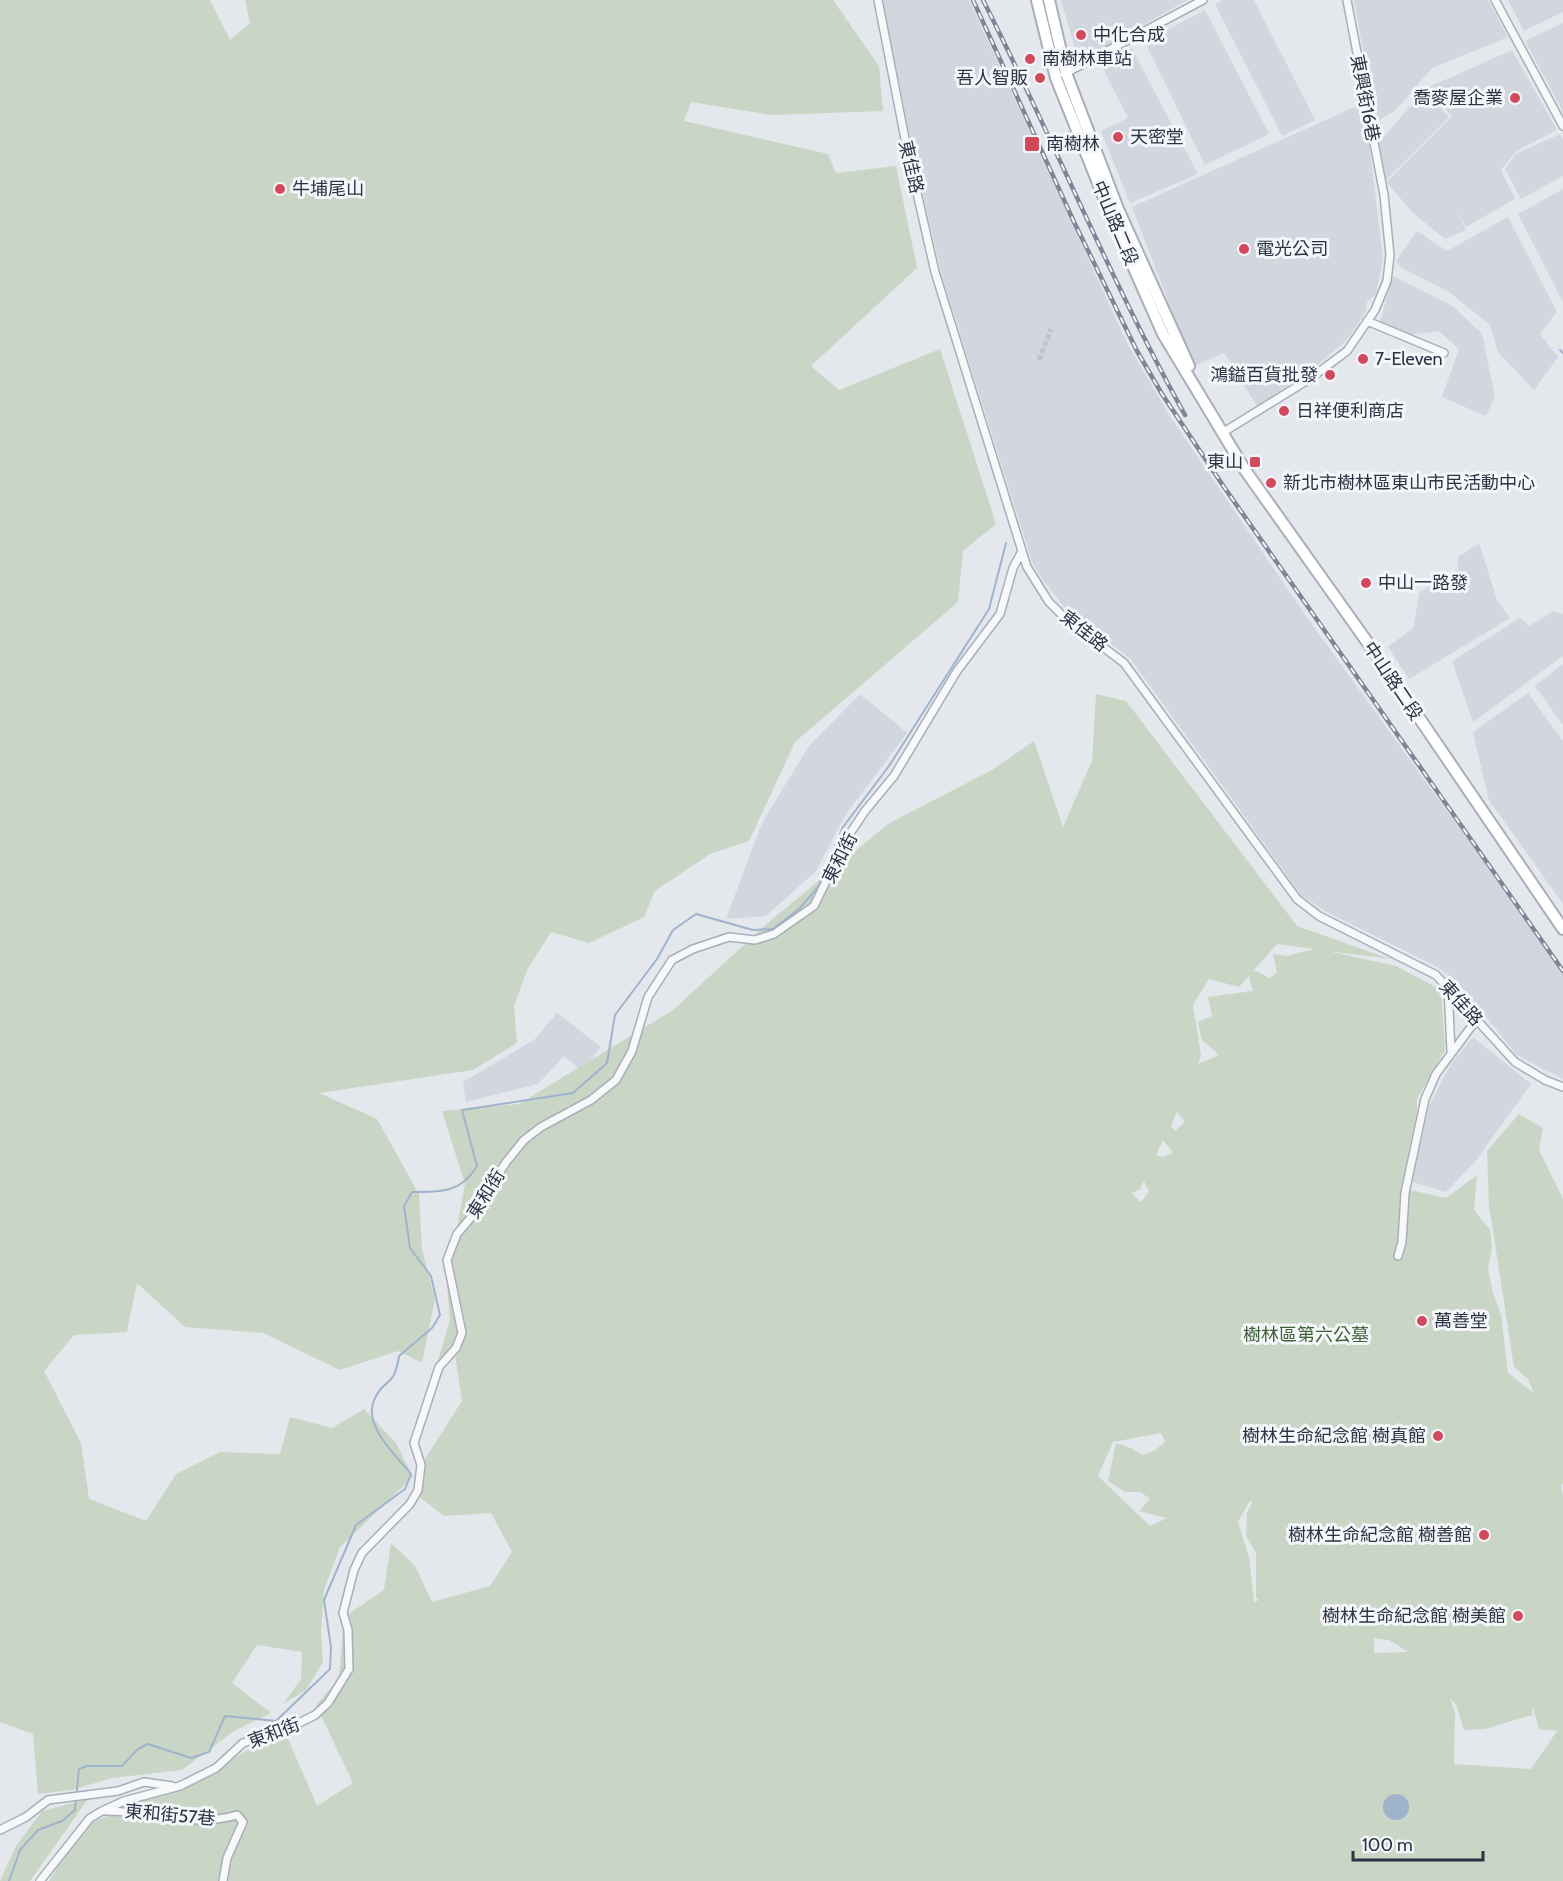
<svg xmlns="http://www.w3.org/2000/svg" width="1563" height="1881" viewBox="0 0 1563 1881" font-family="Cabin,'Noto Sans TC',sans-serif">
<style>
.built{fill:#d2d6de}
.green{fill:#c9d6c5;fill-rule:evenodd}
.water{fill:#9fb4cc}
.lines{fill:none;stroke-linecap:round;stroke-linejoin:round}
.stream{stroke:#9fb4cc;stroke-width:2}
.pedestrian-tunnel{stroke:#bfc3cb;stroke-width:5;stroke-dasharray:5 2.5;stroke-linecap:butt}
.minor-casing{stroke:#a9aeb7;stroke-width:10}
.secondary-casing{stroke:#a9aeb7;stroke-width:14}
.minor{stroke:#f7f8fa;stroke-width:7}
.secondary{stroke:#fff;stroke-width:10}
.rail-casing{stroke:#7d8696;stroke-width:4.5}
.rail{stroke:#f4f6f9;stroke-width:2;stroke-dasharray:7;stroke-linecap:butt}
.poi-dot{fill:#d1495b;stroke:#f4f6f9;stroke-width:2}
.labels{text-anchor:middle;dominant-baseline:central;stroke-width:6;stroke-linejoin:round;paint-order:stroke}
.poi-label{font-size:18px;fill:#2b3445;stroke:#f4f6f9;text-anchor:start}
.street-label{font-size:18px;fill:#2b3445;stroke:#f4f6f9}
.park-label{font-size:18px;fill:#3f6138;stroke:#f4f6f9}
</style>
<rect width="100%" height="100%" fill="#e4e7ec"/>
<path class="built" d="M 883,0 L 969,0 L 1127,343 L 1169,415 L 1308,619 L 1563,971 L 1563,1079 L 1517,1055 L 1460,985 L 1439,968 L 1325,911 L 1301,895 L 1130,658 L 1069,613 L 1040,576 L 1032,562 L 942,276 L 912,147 Z
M 1061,0 L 1187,0 L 1079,62 Z
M 1223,0 L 1254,0 L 1315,120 L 1282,136 L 1215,4 Z
M 1354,0 L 1488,0 L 1508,37 L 1432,68 L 1395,111 L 1376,122 Z
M 1508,0 L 1563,0 L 1563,12 L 1524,31 Z
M 1205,10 L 1269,134 L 1205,165 L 1145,42 Z
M 1563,23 L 1563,112 L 1525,41 Z
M 1131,47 L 1198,174 L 1130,203 L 1101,131 L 1128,118 L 1100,63 Z
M 1512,50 L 1557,130 L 1516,151 L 1501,170 L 1515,199 L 1466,227 L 1454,206 L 1466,230 L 1445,239 L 1412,212 L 1387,182 L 1452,116 L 1427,88 Z
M 1425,90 L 1449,117 L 1386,180 L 1379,142 Z
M 1361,104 L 1369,142 L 1383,258 L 1376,294 L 1367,302 L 1366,311 L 1348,339 L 1314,368 L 1257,406 L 1224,353 L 1196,365 L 1175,319 L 1132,207 Z
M 1560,134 L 1563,140 L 1563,176 L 1521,199 L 1505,169 L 1516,154 Z
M 1563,189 L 1563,302 L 1518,214 Z
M 1508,217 L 1557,312 L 1540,334 L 1558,357 L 1534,390 L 1498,352 L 1490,325 L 1449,292 L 1402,268 L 1396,261 L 1417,231 L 1447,251 Z
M 1393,276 L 1454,307 L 1482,334 L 1495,396 L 1486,416 L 1442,397 L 1459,349 L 1439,331 L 1408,335 L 1380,322 Z
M 1479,543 L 1497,600 L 1510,618 L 1409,679 L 1388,647 L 1414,627 L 1419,593 L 1458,570 L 1458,557 Z
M 1554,611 L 1563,614 L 1563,656 L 1473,722 L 1452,661 L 1520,618 L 1529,626 Z
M 1563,664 L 1563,725 L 1535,686 Z
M 1528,693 L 1563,741 L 1563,904 L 1489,800 L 1473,732 Z
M 860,694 L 907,733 L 846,814 L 816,871 L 766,916 L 726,919 L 762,823 L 809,746 Z
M 557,1013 L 601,1047 L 582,1071 L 564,1056 L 538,1084 L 466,1102 L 463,1082 L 534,1040 Z
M 1473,1037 L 1531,1084 L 1477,1159 L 1446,1192 L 1412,1182 L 1429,1106 L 1451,1064 Z"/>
<path class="green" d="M 0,0 L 210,0 L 230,40 L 250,23 L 245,0 L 833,0 L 879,66 L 883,111 L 771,115 L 691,102 L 684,121 L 828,154 L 836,173 L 896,166 L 917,268 L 811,366 L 839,390 L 940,349 L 996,524 L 963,551 L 958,602 L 795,742 L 749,841 L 710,854 L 655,891 L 644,917 L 589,943 L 551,932 L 527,970 L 514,1006 L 517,1043 L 473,1070 L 319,1093 L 377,1119 L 419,1194 L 422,1250 L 435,1299 L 422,1363 L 398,1351 L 340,1370 L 263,1333 L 185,1327 L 137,1283 L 127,1332 L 74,1335 L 44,1371 L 81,1443 L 89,1499 L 146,1521 L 176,1474 L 220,1452 L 280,1454 L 290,1417 L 332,1428 L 364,1409 L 396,1443 L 413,1477 L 340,1547 L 324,1590 L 321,1633 L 323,1662 L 306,1690 L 283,1704 L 301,1679 L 302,1652 L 257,1645 L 232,1683 L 271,1713 L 234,1731 L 182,1770 L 112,1778 L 72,1790 L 38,1794 L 33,1734 L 0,1722 Z
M 1096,694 L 1126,701 L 1297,926 L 1390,959 L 1327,951 L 1396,966 L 1441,990 L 1445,1050 L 1417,1099 L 1417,1112 L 1401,1188 L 1446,1198 L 1477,1175 L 1474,1210 L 1490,1230 L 1492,1247 L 1488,1269 L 1493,1293 L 1501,1315 L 1508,1373 L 1534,1393 L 1528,1379 L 1514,1367 L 1489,1205 L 1487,1151 L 1519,1114 L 1543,1128 L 1539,1150 L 1563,1199 L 1563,1483 L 1561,1487 L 1563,1494 L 1563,1881 L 49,1881 L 84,1825 L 129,1808 L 149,1794 L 178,1791 L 215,1771 L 283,1727 L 317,1806 L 353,1783 L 316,1705 L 339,1679 L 344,1617 L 384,1590 L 391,1543 L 415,1566 L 432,1602 L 490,1586 L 512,1552 L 491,1513 L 444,1516 L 418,1496 L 425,1459 L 462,1401 L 455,1355 L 446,1359 L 430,1407 L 437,1364 L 450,1320 L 445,1263 L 456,1233 L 465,1184 L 442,1111 L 519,1104 L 673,1010 L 770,921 L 888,824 L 992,770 L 1034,741 L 1063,827 L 1092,761 ZM 1277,944 L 1314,949 L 1287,956 L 1273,954 L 1277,973 L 1269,978 L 1257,971 L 1253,971 ZM 1249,976 L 1253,991 L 1208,997 L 1212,1016 L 1198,1022 L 1202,1040 L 1219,1055 L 1198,1064 L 1201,1055 L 1193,1005 L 1209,979 L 1239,987 ZM 1177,1112 L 1185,1122 L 1175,1131 L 1171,1126 ZM 1163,1140 L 1173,1153 L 1163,1157 L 1156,1155 ZM 1144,1181 L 1149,1192 L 1141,1202 L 1131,1193 L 1139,1190 ZM 1161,1433 L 1165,1442 L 1154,1451 L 1142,1455 L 1131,1448 L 1116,1443 L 1108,1481 L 1125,1492 L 1141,1492 L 1150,1499 L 1139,1511 L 1167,1518 L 1150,1526 L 1098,1476 L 1113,1442 ZM 1253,1501 L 1247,1513 L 1246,1536 L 1256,1553 L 1256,1598 L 1259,1600 L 1254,1602 L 1249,1557 L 1238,1522 L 1249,1502 ZM 1374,1638 L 1389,1640 L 1408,1652 L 1374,1653 ZM 1450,1699 L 1456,1704 L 1464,1730 L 1485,1729 L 1532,1715 L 1533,1707 L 1539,1729 L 1557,1731 L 1531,1769 L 1454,1764 L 1455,1712 Z
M 88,1799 L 30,1881 L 0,1881 L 16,1846 L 42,1811 Z"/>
<path class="water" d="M1383 1807a13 13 0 1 1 26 0a13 13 0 1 1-26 0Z"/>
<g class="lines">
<path class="stream" d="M 1560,350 L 1563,353
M 9,1881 L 20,1850 L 38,1830 L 62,1821 L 75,1810 L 79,1769 L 87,1766 L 122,1766 L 138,1749 L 148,1744 L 191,1758 L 209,1752 L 225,1716 L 276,1721 L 330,1669 L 331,1647 L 324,1600 L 356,1525 L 405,1489 L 411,1474 C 397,1456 361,1425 375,1398 C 385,1377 394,1389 399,1356 L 432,1328 L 440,1315 L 431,1276 L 410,1248 L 404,1206 L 412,1192 C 441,1192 461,1193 477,1166 L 462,1110 L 573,1093 L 607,1063 L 615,1015 L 657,959 L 673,930 L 696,914 L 753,930 L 773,929 L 799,909 L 819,886 L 843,827 L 889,766 L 989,609 L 1006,543"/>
<path class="pedestrian-tunnel" d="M 1039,360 L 1051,329"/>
<g class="minor-casing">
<path id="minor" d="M 878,0 L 907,149 L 935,272 L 1027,567 L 1049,602 L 1065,618 L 1124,663 L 1297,899 L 1319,916 L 1436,975 L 1515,1062 L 1545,1080 L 1563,1087
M 1495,0 L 1563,126
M 1064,74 L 1203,0
M 1367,321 L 1444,353
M 1222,433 L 1311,378 L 1347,351 L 1375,310 L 1387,281 L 1390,255 L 1384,195 L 1347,0
M 1448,987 L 1451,1051
M 1398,1256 L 1402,1242 L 1405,1193 L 1425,1099 L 1436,1074 L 1477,1019
M 106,1811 C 150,1811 194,1828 237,1815 L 243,1822 L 227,1858 L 223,1881
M 0,1830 L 26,1817 L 48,1800 L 118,1791 L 144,1782 L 172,1786
M 40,1881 L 90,1818 L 102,1811 L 124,1801 L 180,1786 L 216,1768 L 243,1743 L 293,1726 L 315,1715 L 328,1703 L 349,1669 L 348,1630 L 343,1613 L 354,1570 L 362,1553 L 410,1504 L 418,1490 L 421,1465 L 414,1443 L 439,1367 L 456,1348 L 462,1333 L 447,1260 L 457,1234 L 490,1195 L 493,1182 L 507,1161 L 524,1140 L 541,1127 L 591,1100 L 616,1080 L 632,1051 L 648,997 L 672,960 L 693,949 L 729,937 L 755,940 L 774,934 L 814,906 L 847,838 L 865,811 L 894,776 L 957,671 L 1000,614 L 1013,568 L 1021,553"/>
</g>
<g class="secondary-casing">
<path id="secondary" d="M 1037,0 L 1056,78 L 1114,223 L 1163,334 L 1245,470 L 1375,653 L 1563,929
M 1049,0 L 1066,73 L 1118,209 L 1189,366"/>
</g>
<use href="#minor" class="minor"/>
<use href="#secondary" class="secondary"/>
<g class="rail-casing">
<path id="rail" d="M 973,0 L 1074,222 L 1137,351 L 1162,394 L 1224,487 L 1563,971
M 983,0 C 1053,138 1110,280 1185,415"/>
</g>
<use href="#rail" class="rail"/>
</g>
<g class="poi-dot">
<circle cx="1081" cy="35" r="6"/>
<circle cx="1030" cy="59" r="6"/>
<circle cx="1040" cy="78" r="6"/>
<circle cx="1515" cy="98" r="6"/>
<circle cx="1118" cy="137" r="6"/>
<rect x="1024" y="136" width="16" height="16" rx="3"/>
<circle cx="280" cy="189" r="6"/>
<circle cx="1244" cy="249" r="6"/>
<circle cx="1363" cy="359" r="6"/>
<circle cx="1330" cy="375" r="6"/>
<circle cx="1284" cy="411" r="6"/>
<rect x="1249" y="456" width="12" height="12" rx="3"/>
<circle cx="1271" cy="483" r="6"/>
<circle cx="1366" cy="583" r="6"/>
<circle cx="1422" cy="1321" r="6"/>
<circle cx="1438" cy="1436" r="6"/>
<circle cx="1484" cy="1535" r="6"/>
<circle cx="1518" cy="1616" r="6"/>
</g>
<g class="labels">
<g class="poi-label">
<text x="1093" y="35">中化合成</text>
<text x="1042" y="59">南樹林車站</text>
<text x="1028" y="78" text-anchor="end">吾人智販</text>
<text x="1503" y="98" text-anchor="end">喬麥屋企業</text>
<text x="1130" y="137">天密堂</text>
<text x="1046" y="144">南樹林</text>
<text x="292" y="189">牛埔尾山</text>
<text x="1256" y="249">電光公司</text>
<text x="1375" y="359">7-Eleven</text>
<text x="1318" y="375" text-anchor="end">鴻鎰百貨批發</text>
<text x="1296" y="411">日祥便利商店</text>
<text x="1243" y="462" text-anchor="end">東山</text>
<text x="1283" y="483">新北市樹林區東山市民活動中心</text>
<text x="1378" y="583">中山一路發</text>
<text x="1434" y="1321">萬善堂</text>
<text x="1426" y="1436" text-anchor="end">樹林生命紀念館 樹真館</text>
<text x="1472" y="1535" text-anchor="end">樹林生命紀念館 樹善館</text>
<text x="1506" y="1616" text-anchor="end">樹林生命紀念館 樹美館</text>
</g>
<g class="street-label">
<text transform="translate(1365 98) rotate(79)">東興街16巷</text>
<text transform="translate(911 167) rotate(77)">東佳路</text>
<text transform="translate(1115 223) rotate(67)">中山路二段</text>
<text transform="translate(1084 631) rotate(38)">東佳路</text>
<text transform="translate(1393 681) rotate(56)">中山路二段</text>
<text transform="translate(840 858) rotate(-63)">東和街</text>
<text transform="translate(1461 1003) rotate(48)">東佳路</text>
<text transform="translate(486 1194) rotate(-58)">東和街</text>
<text transform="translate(274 1733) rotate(-21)">東和街</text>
<text transform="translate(170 1815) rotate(5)">東和街57巷</text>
</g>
<g class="park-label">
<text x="1306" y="1335">樹林區第六公墓</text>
</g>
</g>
<path d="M1353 1851v9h130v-9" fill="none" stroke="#2b3445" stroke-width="3"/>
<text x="1362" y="1851" font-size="18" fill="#2b3445" stroke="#f4f6f9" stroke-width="4.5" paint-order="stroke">100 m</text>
</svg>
